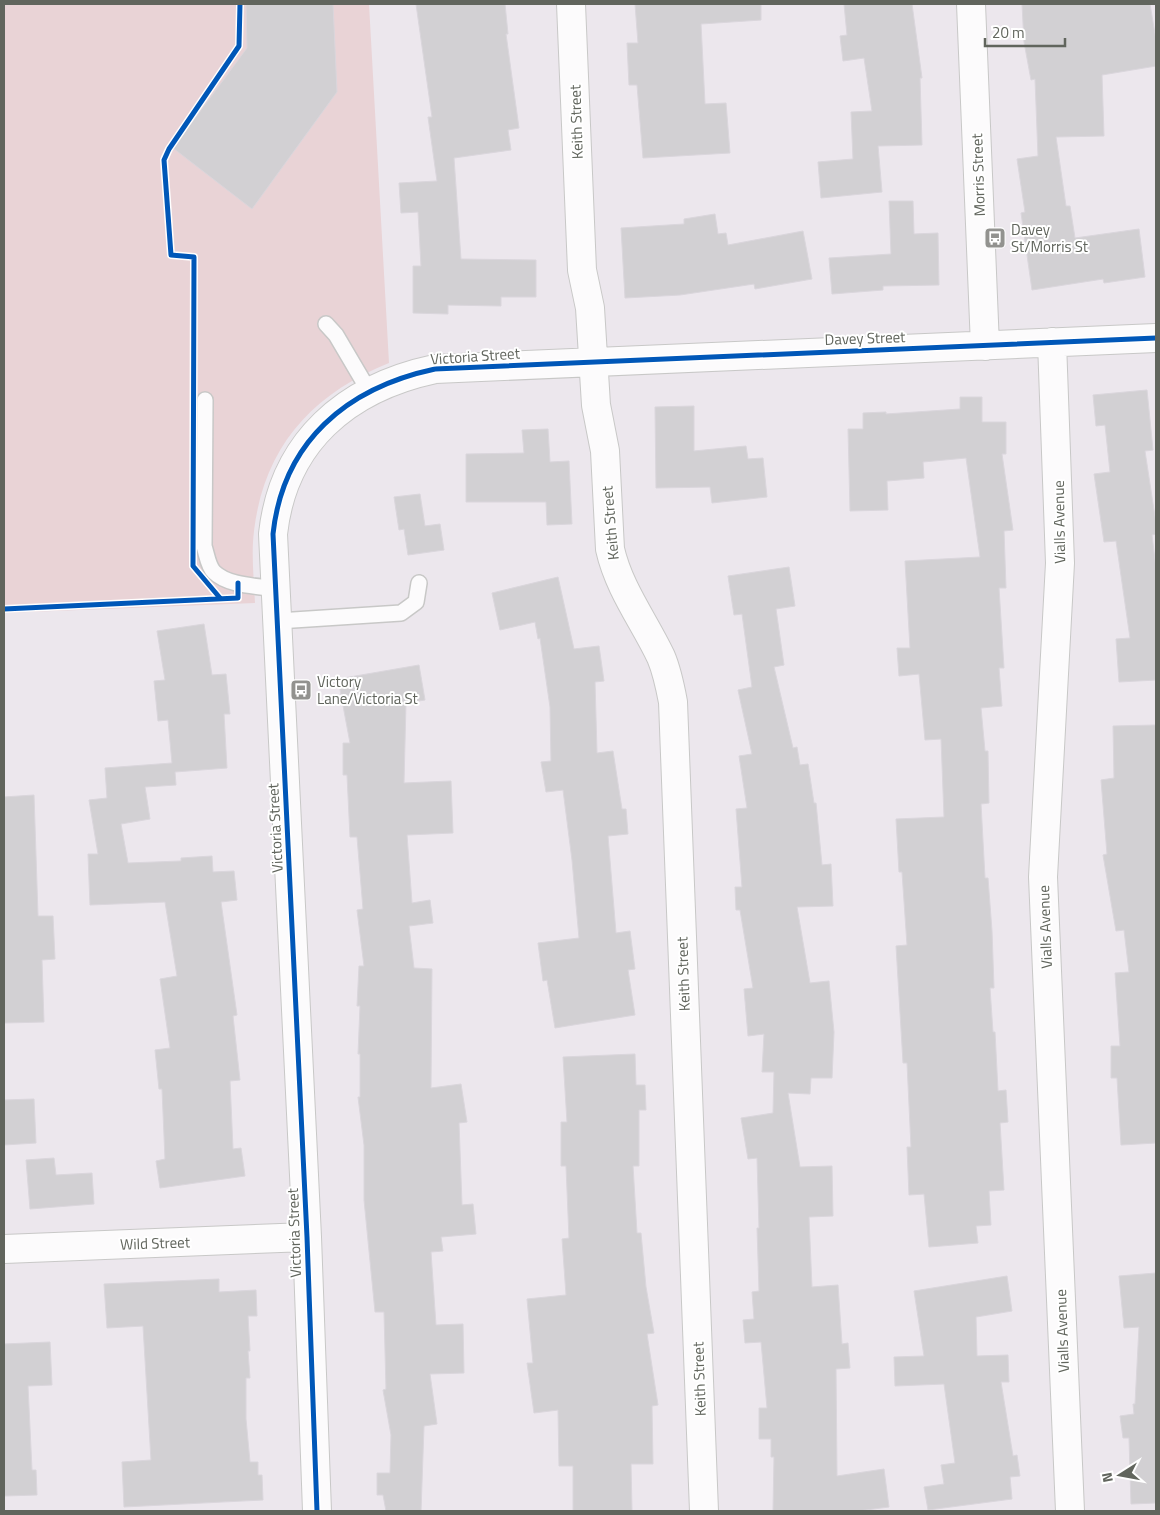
<svg xmlns="http://www.w3.org/2000/svg" width="1160" height="1515" viewBox="0 0 1160 1515" font-family="'Titillium Web',sans-serif">
<style>
.green{fill:#e9d3d6}
.building{fill:#d2d0d3;stroke:#dad6dc}
.lines{fill:none;stroke-linecap:round;stroke-linejoin:round}
.lane-casing{stroke:#c8c8c7;stroke-width:18}
.street-casing{stroke:#c8c8c7;stroke-width:30}
.lane{stroke:#fcfbfc;stroke-width:15}
.street{stroke:#fcfbfc;stroke-width:28}
.cycleway-casing{stroke:#fff;stroke-width:8}
.cycleway{stroke:#0057b8;stroke-width:5}
.labels{text-anchor:middle;dominant-baseline:central;stroke-width:4;stroke-linejoin:round;paint-order:stroke}
.street-label{font-size:15px;fill:#61655d;stroke:#fff}
.poi-label{font-size:15px;fill:#61655d;stroke:#fff;text-anchor:start}
</style>
<rect width="100%" height="100%" fill="#ece7ed"/>
<path class="green" d="M 4,4 L 369,4 L 389,363 C 312,394 264,447 254,531 C 251,555 254,579 255,603 L 4,613 Z"/>
<path class="building" d="M 246,4 L 333,4 L 337,92 L 252,209 L 173,148 L 247,48 Z
M 416,4 L 505,4 L 508,34 L 506,34 L 519,128 L 508,130 L 511,150 L 454,158 L 461,259 L 536,260 L 536,297 L 501,297 L 501,306 L 448,305 L 448,314 L 413,313 L 413,266 L 421,266 L 418,212 L 401,213 L 399,183 L 437,181 L 428,117 L 432,117 Z
M 635,4 L 761,4 L 761,20 L 701,24 L 705,104 L 726,103 L 730,153 L 643,158 L 637,85 L 629,85 L 627,43 L 638,43 Z
M 844,4 L 912,4 L 922,78 L 920,78 L 922,145 L 878,146 L 882,192 L 821,198 L 818,162 L 853,159 L 851,112 L 872,111 L 864,58 L 843,61 L 840,36 L 847,35 Z
M 1022,4 L 1150,4 L 1156,40 L 1156,66 L 1102,75 L 1104,136 L 1056,137 L 1066,206 L 1070,206 L 1075,238 L 1139,229 L 1145,277 L 1104,283 L 1103,279 L 1032,290 L 1021,213 L 1025,212 L 1017,159 L 1038,156 L 1035,79 L 1031,80 L 1024,42 Z
M 889,201 L 913,201 L 914,234 L 938,233 L 939,285 L 883,286 L 883,290 L 832,294 L 829,258 L 891,254 Z
M 715,214 L 718,234 L 726,233 L 728,245 L 803,231 L 812,279 L 755,289 L 754,284 L 680,295 L 625,298 L 621,228 L 684,224 L 684,219 Z
M 1147,390 L 1153,450 L 1145,451 L 1156,523 L 1156,534 L 1152,535 L 1156,568 L 1156,680 L 1119,682 L 1116,639 L 1130,638 L 1116,541 L 1104,542 L 1094,474 L 1110,472 L 1105,425 L 1096,426 L 1093,395 Z
M 960,397 L 982,397 L 982,422 L 1006,422 L 1006,454 L 1002,454 L 1013,530 L 1004,531 L 1006,588 L 999,588 L 1004,668 L 999,668 L 1002,706 L 981,708 L 985,751 L 988,751 L 989,803 L 981,804 L 985,878 L 988,878 L 992,931 L 994,988 L 990,988 L 993,1032 L 995,1032 L 998,1091 L 1006,1090 L 1008,1122 L 1000,1123 L 1004,1190 L 989,1191 L 991,1225 L 976,1226 L 978,1243 L 929,1247 L 924,1194 L 909,1195 L 907,1147 L 911,1147 L 907,1063 L 903,1063 L 896,946 L 907,945 L 902,872 L 899,872 L 896,819 L 944,817 L 941,739 L 925,740 L 919,674 L 899,676 L 897,648 L 910,648 L 905,561 L 980,557 L 966,458 L 923,462 L 924,478 L 887,481 L 888,510 L 850,511 L 848,429 L 863,429 L 863,413 L 886,412 L 886,414 L 960,409 Z
M 694,406 L 694,451 L 746,446 L 748,459 L 763,458 L 767,497 L 712,503 L 710,487 L 656,488 L 655,407 Z
M 548,429 L 550,462 L 569,461 L 572,524 L 547,525 L 546,502 L 466,502 L 466,454 L 524,453 L 522,430 Z
M 420,494 L 425,526 L 440,524 L 444,550 L 408,555 L 404,529 L 399,530 L 394,497 Z
M 789,567 L 795,606 L 776,609 L 784,665 L 774,667 L 793,748 L 797,747 L 800,765 L 808,764 L 814,803 L 816,803 L 822,865 L 831,864 L 833,906 L 797,907 L 810,983 L 829,981 L 834,1032 L 832,1078 L 811,1078 L 810,1094 L 788,1093 L 800,1167 L 832,1166 L 833,1216 L 809,1217 L 812,1287 L 838,1285 L 842,1344 L 848,1343 L 850,1368 L 836,1369 L 837,1476 L 884,1469 L 889,1507 L 858,1511 L 773,1511 L 774,1457 L 771,1457 L 771,1439 L 759,1439 L 759,1408 L 767,1408 L 761,1342 L 745,1343 L 743,1320 L 754,1319 L 752,1292 L 759,1291 L 757,1228 L 759,1228 L 757,1158 L 748,1159 L 741,1118 L 773,1113 L 774,1072 L 762,1072 L 764,1034 L 748,1036 L 744,989 L 753,988 L 740,910 L 736,910 L 735,887 L 742,887 L 736,809 L 747,808 L 739,756 L 752,754 L 738,690 L 752,687 L 742,614 L 734,615 L 728,576 Z
M 558,577 L 574,649 L 599,646 L 604,681 L 595,682 L 597,753 L 613,751 L 622,809 L 626,809 L 628,834 L 608,836 L 616,933 L 630,931 L 635,969 L 628,970 L 635,1015 L 555,1028 L 547,980 L 543,981 L 538,943 L 579,938 L 572,860 L 563,790 L 546,792 L 541,762 L 551,761 L 550,707 L 540,638 L 538,639 L 535,622 L 500,630 L 492,593 Z
M 204,624 L 212,675 L 226,674 L 230,714 L 224,714 L 227,768 L 175,772 L 176,785 L 145,787 L 150,819 L 121,824 L 128,863 L 181,861 L 181,858 L 212,856 L 213,872 L 234,871 L 237,900 L 221,902 L 237,1015 L 233,1016 L 240,1080 L 230,1081 L 233,1149 L 241,1148 L 245,1176 L 160,1188 L 156,1161 L 165,1159 L 162,1089 L 159,1089 L 155,1050 L 170,1048 L 160,979 L 177,976 L 165,902 L 90,905 L 88,854 L 98,854 L 89,800 L 107,798 L 105,768 L 172,763 L 168,720 L 158,721 L 154,681 L 165,680 L 157,631 Z
M 419,665 L 425,700 L 406,703 L 404,783 L 451,781 L 453,833 L 407,835 L 412,903 L 430,900 L 433,923 L 409,926 L 414,968 L 432,969 L 431,1088 L 461,1084 L 467,1122 L 459,1123 L 462,1205 L 473,1204 L 476,1234 L 441,1237 L 443,1251 L 431,1252 L 436,1325 L 463,1324 L 464,1373 L 430,1374 L 437,1424 L 424,1426 L 421,1511 L 386,1511 L 383,1495 L 377,1495 L 377,1473 L 390,1473 L 391,1435 L 383,1390 L 386,1389 L 384,1312 L 375,1312 L 364,1200 L 364,1145 L 358,1097 L 360,1097 L 360,1054 L 358,1054 L 360,1006 L 357,1006 L 359,966 L 364,966 L 357,910 L 363,909 L 357,837 L 350,837 L 347,775 L 343,775 L 343,743 L 350,743 L 338,679 Z
M 1156,725 L 1156,1143 L 1121,1145 L 1117,1078 L 1111,1078 L 1111,1046 L 1120,1046 L 1115,973 L 1129,972 L 1124,930 L 1116,931 L 1103,855 L 1107,854 L 1101,780 L 1114,778 L 1113,726 Z
M 34,795 L 38,916 L 53,916 L 55,959 L 42,960 L 44,1022 L 4,1023 L 4,797 Z
M 635,1054 L 636,1085 L 645,1085 L 646,1110 L 639,1110 L 639,1166 L 633,1166 L 637,1233 L 641,1233 L 646,1287 L 654,1333 L 647,1334 L 658,1405 L 652,1406 L 653,1464 L 631,1464 L 632,1511 L 573,1511 L 573,1466 L 559,1466 L 558,1410 L 534,1413 L 527,1363 L 533,1363 L 527,1299 L 566,1295 L 562,1239 L 569,1238 L 566,1166 L 561,1166 L 561,1122 L 567,1122 L 563,1057 Z
M 34,1099 L 36,1143 L 4,1145 L 4,1100 Z
M 54,1158 L 56,1175 L 92,1173 L 94,1204 L 30,1209 L 26,1160 Z
M 1156,1273 L 1156,1503 L 1131,1504 L 1129,1438 L 1123,1438 L 1120,1416 L 1134,1414 L 1133,1404 L 1135,1404 L 1139,1327 L 1124,1328 L 1119,1276 Z
M 1007,1276 L 1012,1311 L 976,1317 L 977,1356 L 1008,1355 L 1009,1382 L 1001,1382 L 1013,1456 L 1017,1455 L 1020,1476 L 1010,1477 L 1012,1499 L 928,1510 L 924,1487 L 944,1484 L 941,1465 L 955,1463 L 944,1384 L 895,1386 L 894,1357 L 924,1356 L 914,1291 Z
M 219,1279 L 219,1292 L 256,1290 L 257,1316 L 248,1316 L 250,1351 L 248,1351 L 250,1378 L 246,1378 L 246,1419 L 250,1462 L 258,1462 L 258,1475 L 262,1475 L 263,1500 L 124,1507 L 122,1462 L 151,1460 L 143,1326 L 107,1328 L 104,1284 Z
M 50,1342 L 52,1385 L 28,1386 L 32,1470 L 36,1470 L 37,1495 L 4,1496 L 4,1344 Z"/>
<g class="lines">
<g class="lane-casing">
<path id="lane" d="M 326,324 L 336,335 L 369,391
M 205,400 L 204,546 C 207,555 208,566 214,572 C 228,586 258,586 276,589
M 278,621 L 401,613 L 416,602 L 419,583"/>
</g>
<g class="street-casing">
<path id="street" d="M 571,4 L 582,270 L 590,308 L 596,405 L 605,451 L 610,549 C 619,589 644,621 661,657 C 667,671 670,686 673,702 L 704,1511
M 971,4 L 985,346
M 1052,342 L 1060,563 L 1043,877 L 1070,1511
M 4,1249 L 307,1237
M 317,1511 L 307,1237 L 273,534 C 283,442 346,388 435,369 L 1156,338"/>
</g>
<use href="#lane" class="lane"/>
<use href="#street" class="street"/>
<g class="cycleway-casing">
<path id="cycleway" d="M 220,598 L 193,566 L 194,257 L 171,255 L 164,160 L 169,149 L 239,46 L 240,4
M 4,609 L 238,598 L 238,583
M 317,1511 L 307,1237 L 273,534 C 283,442 346,388 435,369 L 1156,338"/>
</g>
<use href="#cycleway" class="cycleway"/>
</g>
<defs>
<g id="bus-square" transform="scale(1.125)"><rect x="-9" y="-9" width="18" height="18" rx="4" fill="#92928f" stroke="#fff"/><path d="M-5-6H5V4H4V6H2V4H-2V6H-4V4H-5ZM-3.5-4V0h7V-4ZM-3.5 1.2v1.5H-2V1.2ZM2 1.2v1.5H3.5V1.2Z" fill="#fff"/></g>
</defs>
<g fill-rule="evenodd">
<use href="#bus-square" x="995" y="238"/>
<use href="#bus-square" x="301" y="690"/>
</g>
<g class="labels">
<g class="street-label">
<text transform="translate(576 122) rotate(-92)">Keith Street</text>
<text transform="translate(978 175) rotate(-92)">Morris Street</text>
<text transform="translate(865 338) rotate(-2)">Davey Street</text>
<text transform="translate(475 356) rotate(-4)">Victoria Street</text>
<text transform="translate(1059 522) rotate(-91)">Vialls Avenue</text>
<text transform="translate(610 523) rotate(-95)">Keith Street</text>
<text transform="translate(275 828) rotate(-93)">Victoria Street</text>
<text transform="translate(1045 927) rotate(-92)">Vialls Avenue</text>
<text transform="translate(683 974) rotate(-92)">Keith Street</text>
<text transform="translate(294 1233) rotate(-92)">Victoria Street</text>
<text transform="translate(155 1243) rotate(-2)">Wild Street</text>
<text transform="translate(1062 1331) rotate(-92)">Vialls Avenue</text>
<text transform="translate(699 1379) rotate(-92)">Keith Street</text>
</g>
<g class="poi-label">
<text x="1011" y="229">Davey<tspan x="1011" dy="17">St/Morris St</tspan></text>
<text x="317" y="681">Victory<tspan x="317" dy="17">Lane/Victoria St</tspan></text>
</g>
</g>
<rect width="1160" height="1515" fill="none" stroke="#61655d" stroke-width="10"/>
<g transform="translate(1120 1475) rotate(259)" stroke="#ffffff" stroke-width="4" paint-order="stroke">
<path d="M0-4L9 19L0 12L-9 19Z" fill="#61655d"/>
<text y="-8" font-size="14" font-weight="bold" text-anchor="middle" fill="#61655d">N</text>
</g>
<path d="M985 38v8h80v-8" fill="none" stroke="#61655d" stroke-width="2.5"/>
<text x="992" y="38" font-size="15" fill="#61655d" stroke="#ffffff" stroke-width="4" paint-order="stroke">20 m</text>
</svg>
